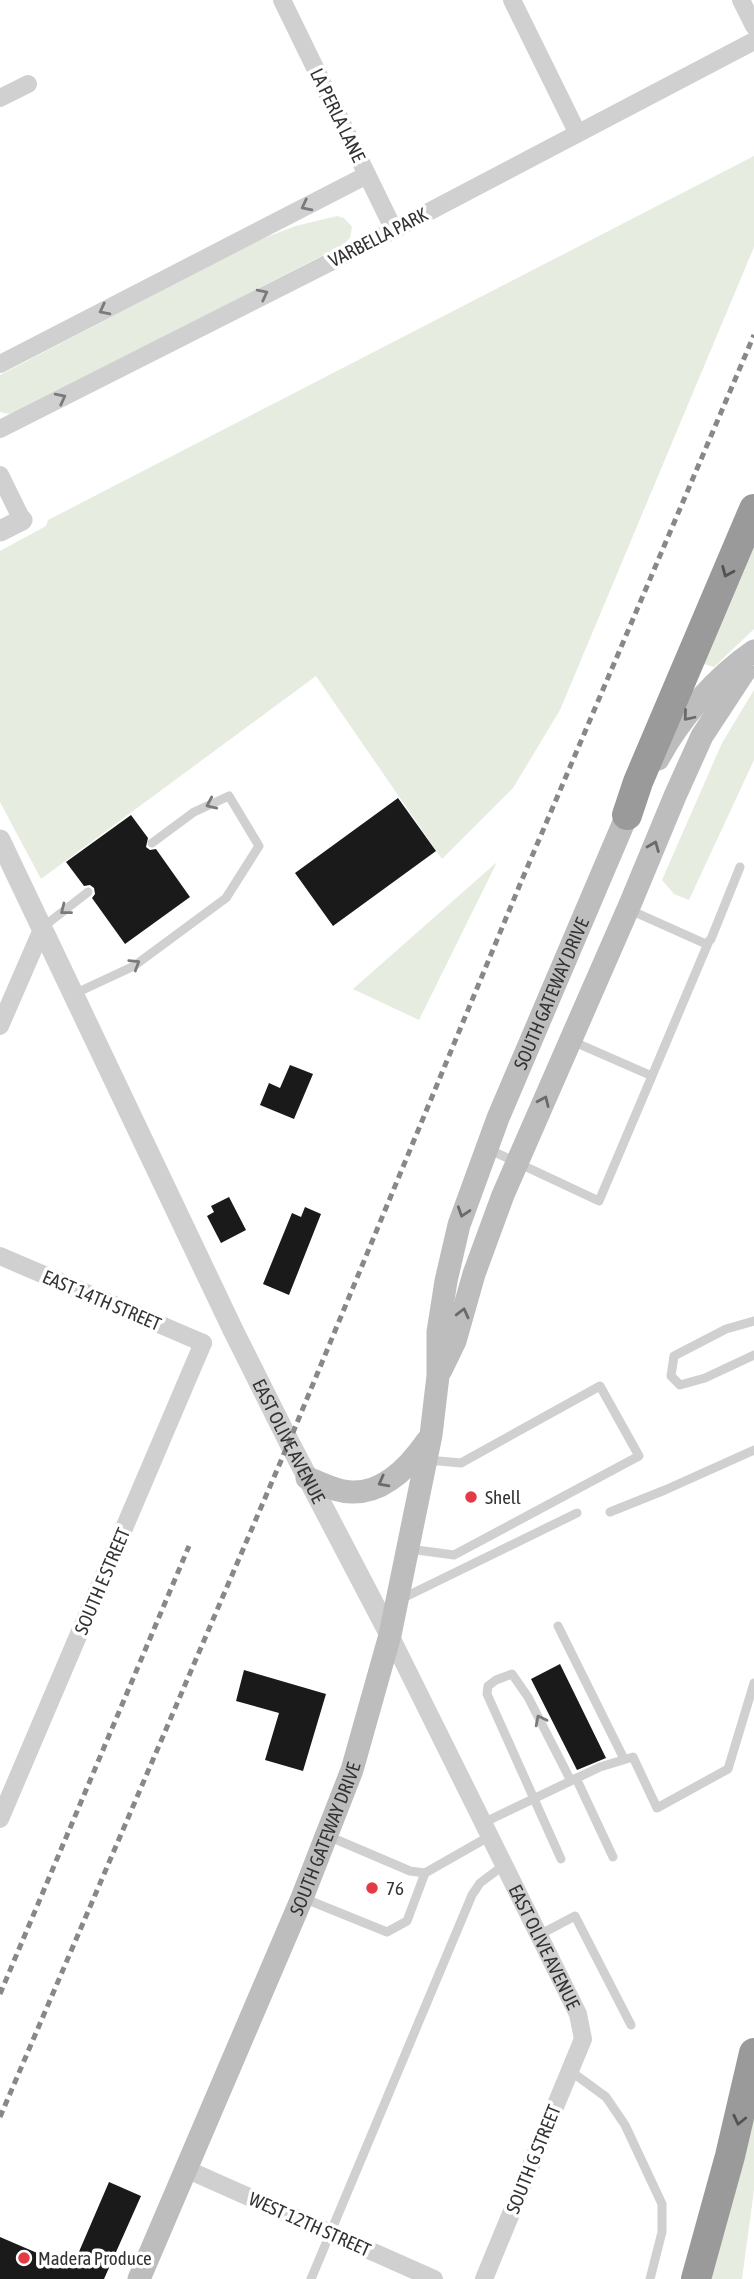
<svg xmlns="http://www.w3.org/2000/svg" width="754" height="2279" viewBox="0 0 754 2279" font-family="'Asap Condensed',sans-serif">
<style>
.green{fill:#e6ecdf}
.building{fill:#1a1a1a}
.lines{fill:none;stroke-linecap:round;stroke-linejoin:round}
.service{stroke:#d0d0d0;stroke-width:9}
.minor{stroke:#d0d0d0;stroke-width:18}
.tertiary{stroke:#d0d0d0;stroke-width:21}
.secondary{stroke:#bdbdbd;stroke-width:23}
.motorway{stroke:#9a9a9a;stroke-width:30}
.rail{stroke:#888;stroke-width:5;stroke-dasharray:7 5;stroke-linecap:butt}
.oneway{stroke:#7a7a7a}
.oneway2{stroke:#525252}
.oneway3{stroke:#6a6a6a}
.poi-dot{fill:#e63946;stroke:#fff;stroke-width:2.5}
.labels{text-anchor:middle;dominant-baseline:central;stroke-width:7;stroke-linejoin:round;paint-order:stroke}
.street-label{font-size:19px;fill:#333;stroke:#fff}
.poi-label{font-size:19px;fill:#333;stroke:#fff;text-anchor:start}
</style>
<rect width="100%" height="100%" fill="#fff"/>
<path class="green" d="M 754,156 L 754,247 L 560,710 L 513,788 L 442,859 L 316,676 L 41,879 L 0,802 L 0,551 L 46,526 L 48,520 Z
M 337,216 L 344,218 L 352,227 L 350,238 L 343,245 L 19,411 L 9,414 L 0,412 L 0,375 L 259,240 L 296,226 Z
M 754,548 L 754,629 L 714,667 L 704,664 Z
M 754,690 L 754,760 L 689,900 L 674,894 L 662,880 L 722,743 Z
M 497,862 L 419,1020 L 353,989 Z
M 754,2098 L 754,2190 L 742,2279 L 705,2279 Z"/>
<path class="building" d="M 398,798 L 436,851 L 333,926 L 295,873 Z
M 131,815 L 148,838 L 146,847 L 150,850 L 156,849 L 190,897 L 125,944 L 92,898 L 95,894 L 94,888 L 90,885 L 84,886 L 66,862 Z
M 290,1065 L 313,1074 L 294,1119 L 260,1105 L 269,1083 L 280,1088 Z
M 229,1197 L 246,1230 L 221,1243 L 207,1216 L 214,1212 L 211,1206 Z
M 305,1207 L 321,1214 L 289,1295 L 263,1284 L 292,1213 L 301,1217 Z
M 560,1664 L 606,1758 L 577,1770 L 531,1679 Z
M 244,1670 L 326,1694 L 303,1771 L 265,1760 L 279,1713 L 236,1701 Z
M 109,2182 L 141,2196 L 104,2279 L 0,2279 L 0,2237 L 72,2268 Z"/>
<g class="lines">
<path class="service" d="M 630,910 L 706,944 L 711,939 L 740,867
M 43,927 L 88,892
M 74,994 L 134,966 L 226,898 L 259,846 L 229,796 L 194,812 L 152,843
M 652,1076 L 709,941
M 488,1149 L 599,1201 L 652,1076 L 572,1041
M 754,1321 L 726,1329 L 674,1356 L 671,1376 L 680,1385 L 705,1378 L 754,1355
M 610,1512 L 665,1490 L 754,1450
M 409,1549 L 454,1555 L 639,1456 L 600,1386 L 461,1463 L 428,1460
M 401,1599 L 577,1513
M 558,1626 L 624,1759
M 576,1778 L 613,1857
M 483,1823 L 600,1767 L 633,1757 L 657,1808 L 728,1769 L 754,1683
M 328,1836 L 410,1871 L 425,1873 L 490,1836
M 561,1859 L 487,1694 L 488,1686 L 496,1680 L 512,1674 L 528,1697 L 571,1781
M 303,1898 L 387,1932 L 407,1921 L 425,1873
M 539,1935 L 575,1916 L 631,2025
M 569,2070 L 606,2097 L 625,2125 L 662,2204 L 662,2232 L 650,2279
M 311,2279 L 472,1895 L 480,1883 L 504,1865"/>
<g class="minor">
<path d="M 282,0 L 394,230"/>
<path d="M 512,0 L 577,132"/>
<path d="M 741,0 L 754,26"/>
<path d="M 0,98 L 28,84"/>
<path d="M 0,364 L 367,175"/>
<path d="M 0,429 L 394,230 L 754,41"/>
<path d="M 0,475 L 22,520"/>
<path d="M 0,1026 L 43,927"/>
<path d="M 0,1256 L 203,1343"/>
<path id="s1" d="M 390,1635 L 578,2014 L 583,2039 L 484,2279"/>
<path d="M 0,1819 L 203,1343"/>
<path d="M 186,2169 L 434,2279"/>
</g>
<g class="tertiary">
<path d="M 0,531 L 22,520"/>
<path id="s2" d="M 0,840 L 233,1330 L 289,1442 L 390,1635"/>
</g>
<g class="secondary">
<path d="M 658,759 C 680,718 716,677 754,651"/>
<path d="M 441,1370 L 455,1341 L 474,1274 L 503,1195 L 631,902 L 675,796 L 702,736 L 744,672"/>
<path d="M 307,1478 C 322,1483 338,1493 354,1492 C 386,1492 411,1464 427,1441"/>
<path id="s3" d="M 139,2279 L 302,1898 L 352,1770 L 390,1635 L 431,1435 L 438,1376 L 438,1332 L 446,1281 L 459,1225 L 498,1118 L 627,815 L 635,801"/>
</g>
<path class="motorway" d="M 627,815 L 638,782 L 754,509
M 696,2279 L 730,2156 L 754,2053"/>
<path class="rail" d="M 0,1994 L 189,1546
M 0,2117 L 289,1442 L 521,882 L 754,335"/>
</g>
<defs><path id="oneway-chevron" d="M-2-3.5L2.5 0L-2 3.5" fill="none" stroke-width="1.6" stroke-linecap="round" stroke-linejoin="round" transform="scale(1.75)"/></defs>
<g class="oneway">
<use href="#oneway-chevron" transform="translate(306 206) rotate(153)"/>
<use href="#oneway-chevron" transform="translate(263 294) rotate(-27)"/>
<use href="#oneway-chevron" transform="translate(104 310) rotate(153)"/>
<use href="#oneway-chevron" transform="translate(61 398) rotate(-27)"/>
<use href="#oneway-chevron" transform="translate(211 804) rotate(156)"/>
<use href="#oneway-chevron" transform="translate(65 910) rotate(142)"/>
<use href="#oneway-chevron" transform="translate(135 964) rotate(-32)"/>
<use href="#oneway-chevron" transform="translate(540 1720) rotate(-117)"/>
</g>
<g class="oneway2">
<use href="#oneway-chevron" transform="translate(727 572) rotate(113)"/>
<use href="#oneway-chevron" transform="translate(739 2120) rotate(103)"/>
</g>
<g class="oneway3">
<use href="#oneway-chevron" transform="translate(688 716) rotate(130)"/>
<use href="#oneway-chevron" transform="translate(654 846) rotate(-68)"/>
<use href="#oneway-chevron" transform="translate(544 1101) rotate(-66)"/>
<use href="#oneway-chevron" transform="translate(463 1212) rotate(108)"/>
<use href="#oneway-chevron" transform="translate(463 1313) rotate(-76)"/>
<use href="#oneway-chevron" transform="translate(383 1482) rotate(152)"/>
</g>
<g class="poi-dot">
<circle cx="471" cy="1497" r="7"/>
<circle cx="372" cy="1888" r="7"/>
<circle cx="24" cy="2258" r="7"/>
</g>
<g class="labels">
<g class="street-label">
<text transform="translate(338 115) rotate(64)">LA PERLA LANE</text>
<text transform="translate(378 237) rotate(-27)">VARBELLA PARK</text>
<text stroke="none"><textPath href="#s3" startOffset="1358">SOUTH GATEWAY DRIVE</textPath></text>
<text transform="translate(102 1300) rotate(23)">EAST 14TH STREET</text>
<text stroke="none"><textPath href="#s2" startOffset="667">EAST OLIVE AVENUE</textPath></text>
<text transform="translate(102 1581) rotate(-67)">SOUTH E STREET</text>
<text stroke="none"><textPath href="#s3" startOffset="478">SOUTH GATEWAY DRIVE</textPath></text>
<text stroke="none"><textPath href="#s1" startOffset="348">EAST OLIVE AVENUE</textPath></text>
<text transform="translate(533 2159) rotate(-68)">SOUTH G STREET</text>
<text transform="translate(310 2224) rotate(24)">WEST 12TH STREET</text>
</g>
<g class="poi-label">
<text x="485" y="1497">Shell</text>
<text x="386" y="1888">76</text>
<text x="38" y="2258">Madera Produce</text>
</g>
</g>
</svg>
